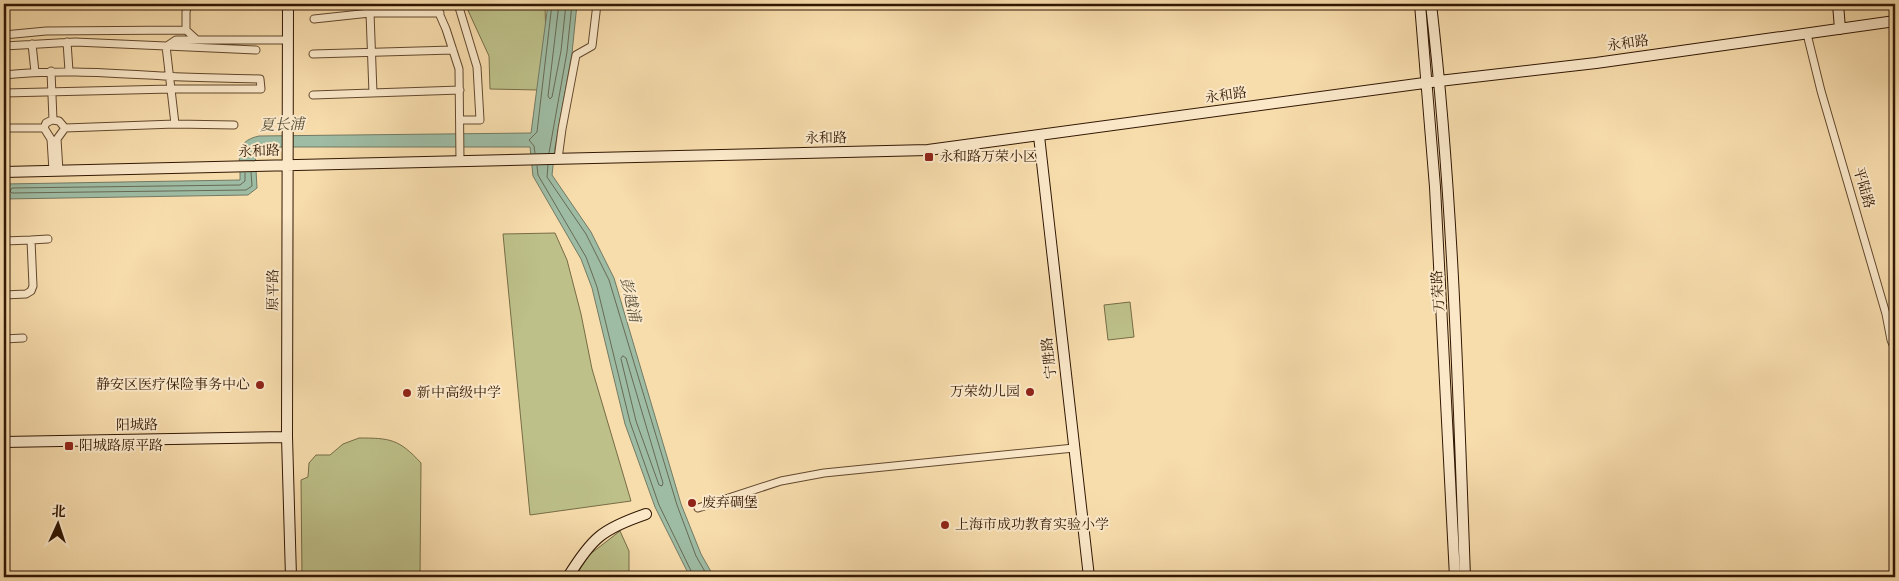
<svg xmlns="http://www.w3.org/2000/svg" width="1899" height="581" viewBox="0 0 1899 581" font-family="Vollkorn,'Noto Serif SC',serif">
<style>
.green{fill:#bdc089;stroke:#776c46}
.water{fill:#9ebca4;stroke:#727a64}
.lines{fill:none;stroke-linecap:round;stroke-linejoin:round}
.shore{stroke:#686a54;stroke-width:1}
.street-casing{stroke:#62482d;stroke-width:9}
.secondary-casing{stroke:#311703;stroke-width:12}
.street{stroke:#fae8c9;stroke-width:7}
.secondary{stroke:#fae8c9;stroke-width:10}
.poi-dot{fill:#8f2418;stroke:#fae8c9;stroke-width:2}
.labels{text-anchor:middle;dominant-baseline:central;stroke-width:4;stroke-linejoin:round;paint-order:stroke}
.street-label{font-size:14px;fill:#311703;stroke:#fae8c9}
.poi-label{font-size:14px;fill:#311703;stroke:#fae8c9;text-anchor:start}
.water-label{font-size:15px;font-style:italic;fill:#57513b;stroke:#fae8c9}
</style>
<rect width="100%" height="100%" fill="#f7dcac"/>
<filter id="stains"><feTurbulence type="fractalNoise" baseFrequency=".004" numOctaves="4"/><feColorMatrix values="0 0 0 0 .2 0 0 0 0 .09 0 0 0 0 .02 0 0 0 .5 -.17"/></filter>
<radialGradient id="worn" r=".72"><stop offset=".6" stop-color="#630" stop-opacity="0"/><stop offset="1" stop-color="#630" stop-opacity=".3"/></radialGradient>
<path class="green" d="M 465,4 L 545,4 L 546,43 L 539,90 L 490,89 L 489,56 Z
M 555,233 L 567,260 L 581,314 L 592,369 L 631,501 L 530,515 L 503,234 Z
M 1130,302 L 1134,337 L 1108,340 L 1104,305 Z
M 359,438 C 390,438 399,439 421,463 L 420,577 L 302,577 L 301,480 L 308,477 L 309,463 L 316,455 L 330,455 L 343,444 Z
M 620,531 L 629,551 L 629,577 L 575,577 L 589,555 Z"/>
<path class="water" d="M 548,4 L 577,4 L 572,53 L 555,148 L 552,175 L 591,232 L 614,278 L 681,504 L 701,554 L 714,577 L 690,577 L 655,507 L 625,424 L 592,288 L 581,259 L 533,176 L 530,147 L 260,147 L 255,152 L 257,188 L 248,195 L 4,199 L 4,184 L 240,180 C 241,159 232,142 259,136 L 531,133 Z"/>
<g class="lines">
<path class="shore" d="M 559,4 L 548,96 L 550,99 L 552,97 L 561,51 L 566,4
M 535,153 L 534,146 L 529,140 L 537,132 L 552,4
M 549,153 L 567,52 L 572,4
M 548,165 L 547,177 L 586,234 L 609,280 L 677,505 L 696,556 L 708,577
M 537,166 L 538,175 L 586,257 L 597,287 L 630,422 L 659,505 L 694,577
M 245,173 L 245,181 L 240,185 L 12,188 L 10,191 L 12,193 L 246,190 L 252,186 L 251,172
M 623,356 L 626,358 L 663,483 L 662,486 L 659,485 L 636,421 L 621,359 Z"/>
<g class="street-casing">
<path id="street" d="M 188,4 L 186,12 L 186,30 L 197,40 L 288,40
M 435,4 L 446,29 L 459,69 L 460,161
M 458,4 L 477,67 L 480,120 L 460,120
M 370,13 L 373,93
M 314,19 L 370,13 L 440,13
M 1807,34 L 1821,91 L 1886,314 L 1891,340 L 1895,349
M 4,35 L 46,31 L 186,30
M 67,42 L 69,71
M 32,44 L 35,72
M 4,46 L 75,42 L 166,46 L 175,124 L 65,128 L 57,139 L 59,171
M 166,46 L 256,50
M 167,46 L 176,40 L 197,40
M 313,54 L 453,50
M 51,71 L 53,120
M 4,75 C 57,69 110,73 164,76 C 196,78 228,78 260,79 L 261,89 L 171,89 L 4,93
M 313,95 L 460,90
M 175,124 L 234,125
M 4,128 L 44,128 L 51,139 L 53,171
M 44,128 L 46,123 L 52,120 L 59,121 L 65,128
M 558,159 L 562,129 L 576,55 L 592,46 L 597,4
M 31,240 L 48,239
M 4,241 L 31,240 L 33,286 L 31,291 L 26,294 L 4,295
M 4,339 L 23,338
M 698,508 L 781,481 L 824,473 L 1074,448"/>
</g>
<g class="secondary-casing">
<path id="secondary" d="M 288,4 L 287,437 L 291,577
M 1420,4 L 1435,187 L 1455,577
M 1431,4 C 1453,194 1458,386 1465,577
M 1838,4 L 1840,29
M 1039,136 L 1089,577
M 4,172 L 928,150 L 1439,81 L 1596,63 L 1895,21
M 4,442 L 287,437
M 568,577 C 592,538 602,529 646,514"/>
</g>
<use href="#street" class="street"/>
<use href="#secondary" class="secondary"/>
</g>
<g class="poi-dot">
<rect x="924" y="152" width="10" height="10" rx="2.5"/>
<circle cx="260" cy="385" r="5"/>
<circle cx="1030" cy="392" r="5"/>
<circle cx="407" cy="393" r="5"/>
<rect x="64" y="441" width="10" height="10" rx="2.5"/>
<circle cx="692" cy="503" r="5"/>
<circle cx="945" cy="525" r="5"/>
</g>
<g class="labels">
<g class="street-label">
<text transform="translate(1628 44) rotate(-8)">永和路</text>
<text transform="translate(1226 96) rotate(-8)">永和路</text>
<text transform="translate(826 139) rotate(-1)">永和路</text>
<text transform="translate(259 152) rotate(-2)">永和路</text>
<text transform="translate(1863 188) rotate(74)">平陆路</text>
<text transform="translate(274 290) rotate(-89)">原平路</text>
<text transform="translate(1439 291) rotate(-94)">万荣路</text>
<text transform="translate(1050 358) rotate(-96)">宁胜路</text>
<text transform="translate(137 426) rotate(-1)">阳城路</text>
</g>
<g class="poi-label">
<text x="939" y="157">永和路万荣小区</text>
<text x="250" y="385" text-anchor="end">静安区医疗保险事务中心</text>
<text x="1020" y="392" text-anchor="end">万荣幼儿园</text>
<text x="417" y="393">新中高级中学</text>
<text x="79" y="446">阳城路原平路</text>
<text x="702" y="503">废弃碉堡</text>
<text x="955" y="525">上海市成功教育实验小学</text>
</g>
<g class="water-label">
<text transform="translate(282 126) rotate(-2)">夏长浦</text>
<text transform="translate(629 300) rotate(77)">彭越浦</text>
</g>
</g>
<rect width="1899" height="581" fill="none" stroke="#f7dcac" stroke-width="20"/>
<rect x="5" y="5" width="1889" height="571" fill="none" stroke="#311703" stroke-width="2.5"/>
<rect x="10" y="10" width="1879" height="561" fill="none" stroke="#311703"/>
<g transform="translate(58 524) rotate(3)" stroke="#fae8c9" stroke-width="4" paint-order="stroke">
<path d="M0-4L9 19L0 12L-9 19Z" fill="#311703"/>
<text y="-8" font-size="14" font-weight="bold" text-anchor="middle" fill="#311703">北</text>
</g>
<rect width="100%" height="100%" filter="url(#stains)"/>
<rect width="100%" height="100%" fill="url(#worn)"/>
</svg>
